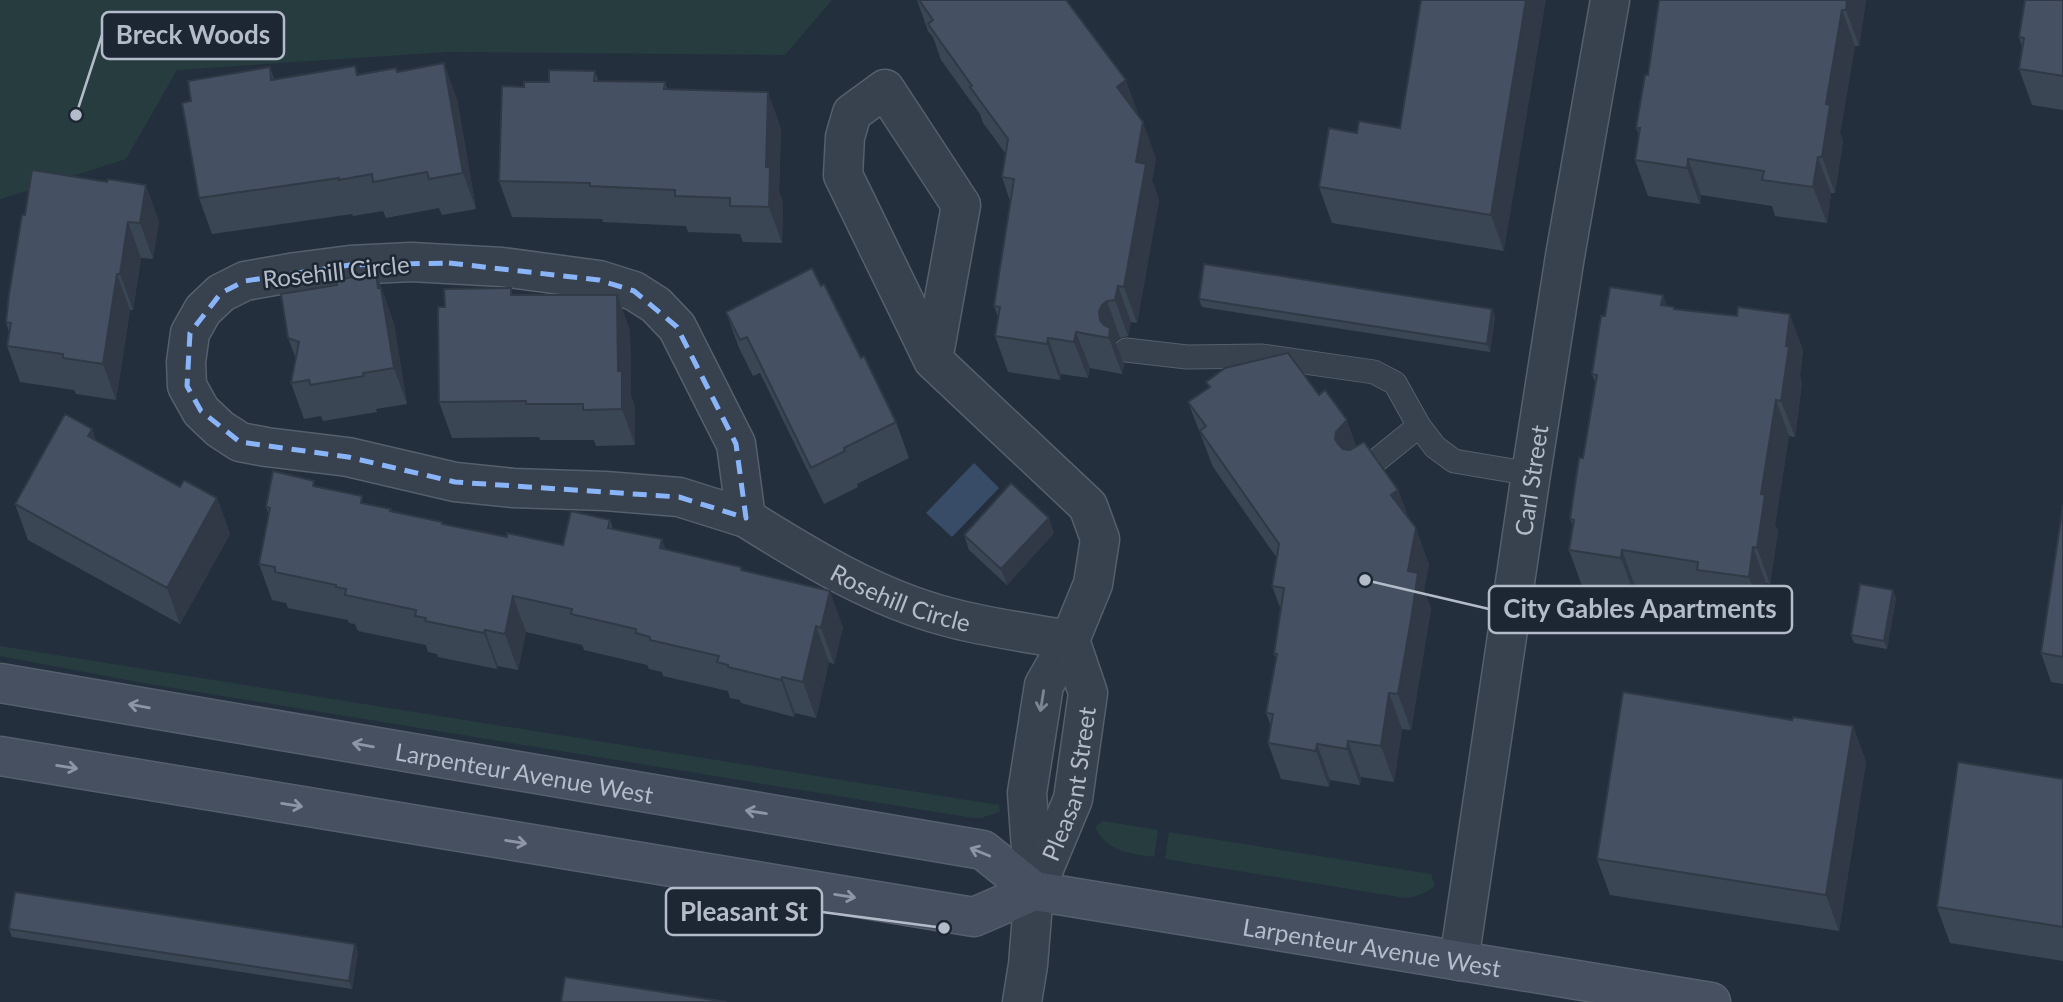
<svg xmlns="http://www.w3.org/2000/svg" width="2063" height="1002" viewBox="0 0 2063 1002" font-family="Lato,sans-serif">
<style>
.green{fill:#263c3f}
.water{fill:#394c67}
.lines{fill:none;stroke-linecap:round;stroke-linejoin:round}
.lane-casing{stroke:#565f6c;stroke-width:25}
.street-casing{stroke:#565f6c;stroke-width:41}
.secondary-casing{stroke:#565f6c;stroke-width:41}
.lane{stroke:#38414e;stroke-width:23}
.street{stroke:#38414e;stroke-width:38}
.secondary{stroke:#465061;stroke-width:38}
.wall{fill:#3b4654}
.shaded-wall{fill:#303945}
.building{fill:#455162;stroke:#303945;stroke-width:2}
.oneway{stroke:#7c8592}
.oneway2{stroke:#8e96a5}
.marked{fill:none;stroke:#8ab4f8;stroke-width:5;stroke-dasharray:14 9;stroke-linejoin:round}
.labels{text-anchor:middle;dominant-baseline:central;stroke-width:5;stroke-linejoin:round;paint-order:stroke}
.street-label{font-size:24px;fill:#b4bcc9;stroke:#1d2633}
.leader{fill:none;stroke:#b4bcc9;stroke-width:2.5}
.callout-dot{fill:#b4bcc9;stroke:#1d2633;stroke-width:2.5}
.callout{fill:#1d2633;stroke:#b4bcc9;stroke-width:2.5}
.callout-label{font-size:26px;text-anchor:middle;font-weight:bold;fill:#b4bcc9}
</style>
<rect width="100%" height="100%" fill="#242f3e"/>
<path class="green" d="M 0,0 L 832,0 L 785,55 L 446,52 L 177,70 L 126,159 L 1,199 L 0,203 Z
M 0,646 L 999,805 L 1000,812 L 981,818 L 973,818 L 149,684 L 0,656 Z
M 1103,821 L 1158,830 L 1154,857 C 1129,853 1107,852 1095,827 Z
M 1169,832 L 1431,874 L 1435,886 C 1425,893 1417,897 1405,898 L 1165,859 Z"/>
<path class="water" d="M 974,463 L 999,488 L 952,537 L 926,513 Z"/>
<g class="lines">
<g class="lane-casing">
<path id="lane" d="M 1126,350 L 1187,357 L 1262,356 L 1374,372 L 1395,383 L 1419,426 L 1435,447 L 1454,461 L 1531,474
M 1362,472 L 1419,426"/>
</g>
<g class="street-casing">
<g id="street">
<path d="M 411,262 L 502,267 L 599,280 L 634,291 L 656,305 L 677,327 L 736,444 L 746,518 L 679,497 L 605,491 L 513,488 L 455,482 L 348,457 L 266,447 L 240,442 L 220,429 L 201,411 L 187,386 L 186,362 L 190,333 L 203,310 L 221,293 L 245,281 L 296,272 L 350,265 Z"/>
<path d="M 933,360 L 843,175 L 845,137 L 852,113 L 885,89 L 961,205 L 933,360 L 1088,506 L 1100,539 L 1093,584 L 1070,640 L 1044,685 L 1027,793 L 1034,891 L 1028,965 L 1022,1002"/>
<path id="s1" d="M 746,518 C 810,558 875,598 948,617 C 988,628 1030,633 1070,640"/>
<path id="s2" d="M 1038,883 L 1073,799 L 1088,693 L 1070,640"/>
<path id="s3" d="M 1459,961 L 1531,474 L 1565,256 L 1610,0"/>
</g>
</g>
<g class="secondary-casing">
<g id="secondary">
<path id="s4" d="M 0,683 L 983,850 L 1034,891 L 1711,1002"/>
<path d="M 0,756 L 974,917 L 1034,891"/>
</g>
</g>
<use href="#lane" class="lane"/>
<use href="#street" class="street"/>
<use href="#secondary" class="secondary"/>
</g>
<path class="wall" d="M 917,0 L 1066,0 L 1139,117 L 1156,158 L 1152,180 L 1159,200 L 1137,323 L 1131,322 L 1128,336 L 1120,338 L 1115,341 L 1124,364 L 1122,374 L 1090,368 L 1088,378 L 1061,374 L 1060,380 L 1008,372 L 995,336 L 998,317 L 994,306 L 1010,201 L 1002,177 L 1006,154 L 983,123 L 980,114 L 941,60 L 933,37 L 928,31 Z
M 1421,0 L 1504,251 L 1332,223 L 1319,187 L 1357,133 L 1400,128 Z
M 1866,0 L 1859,46 L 1855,46 L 1840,133 L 1843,141 L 1835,193 L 1831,193 L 1827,223 L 1775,216 L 1772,206 L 1701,195 L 1700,204 L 1648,196 L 1635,160 L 1639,135 L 1636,128 L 1648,75 Z
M 2063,0 L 2063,110 L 2032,105 L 2019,69 L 2022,47 L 2019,37 Z
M 355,66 L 358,74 L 396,68 L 398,72 L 457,99 L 476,209 L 442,215 L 439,208 L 386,218 L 383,211 L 353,216 L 352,214 L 212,234 L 199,198 L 191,101 L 270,67 L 274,80 Z
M 595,71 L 598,81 L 665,82 L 667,89 L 781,128 L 779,192 L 783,203 L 782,243 L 743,242 L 740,234 L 688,232 L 686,226 L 603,222 L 602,219 L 512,217 L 499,181 L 549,82 Z
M 25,215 L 159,221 L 153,259 L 141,258 L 133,310 L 130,310 L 116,400 L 76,394 L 74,390 L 20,382 L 7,346 L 9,332 L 6,322 Z
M 376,273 L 394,324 L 407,404 L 376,409 L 377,412 L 323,421 L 321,416 L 304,419 L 291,383 L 296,359 L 288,338 L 337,285 Z
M 821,286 L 896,422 L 909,458 L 857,484 L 858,487 L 824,504 L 760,373 L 753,376 L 739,348 L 726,312 Z
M 514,295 L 617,295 L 630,331 L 631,396 L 635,407 L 635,445 L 596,446 L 594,440 L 540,440 L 539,437 L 452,438 L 439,402 L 445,307 Z
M 1663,295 L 1667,306 L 1674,307 L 1675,309 L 1803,350 L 1800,376 L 1802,383 L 1795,437 L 1789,436 L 1775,524 L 1778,531 L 1770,584 L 1766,583 L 1762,613 L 1710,606 L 1706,597 L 1635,586 L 1634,594 L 1582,586 L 1569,550 L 1573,527 L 1570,519 L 1583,458 L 1595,382 L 1592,374 L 1605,316 Z
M 1199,299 L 1492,309 L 1495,317 L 1490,352 L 1202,307 Z
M 1206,382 L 1357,446 L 1398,490 L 1409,520 L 1429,564 L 1424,590 L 1431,609 L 1411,730 L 1402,729 L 1394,782 L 1361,777 L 1360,785 L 1330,780 L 1329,787 L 1281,779 L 1268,743 L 1271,726 L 1266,713 L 1276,659 L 1274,654 L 1281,610 L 1272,586 L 1277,558 L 1213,467 L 1202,438 L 1188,402 L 1209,388 Z
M 92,429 L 96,441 L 180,487 L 217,498 L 230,534 L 180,624 L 28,540 L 15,504 Z
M 316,487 L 365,504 L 443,524 L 507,537 L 563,545 L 610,520 L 613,529 L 662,539 L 665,549 L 741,567 L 743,570 L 843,627 L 834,664 L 829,662 L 816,718 L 795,713 L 794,717 L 741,703 L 740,700 L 730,698 L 728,691 L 663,676 L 662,672 L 649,669 L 647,665 L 584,650 L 582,645 L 526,632 L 518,670 L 498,666 L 497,669 L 438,657 L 437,654 L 428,652 L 426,645 L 358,631 L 355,624 L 349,623 L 348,620 L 288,608 L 286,603 L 272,600 L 259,564 L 269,515 L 266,507 Z
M 2063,505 L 2063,684 L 2051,682 L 2041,653 Z
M 1054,533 L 1007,585 L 969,550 L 964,535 Z
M 1896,598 L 1887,649 L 1854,643 L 1851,635 Z
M 1792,720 L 1853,726 L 1866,762 L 1839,931 L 1610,895 L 1597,859 Z
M 2063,779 L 2063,961 L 1950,943 L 1937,907 Z
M 9,929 L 355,944 L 358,952 L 352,989 L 12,937 Z"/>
<path class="shaded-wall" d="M 1526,0 L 1546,0 L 1504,251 L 1491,215 Z
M 1847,0 L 1866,0 L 1859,46 L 1846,10 Z
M 1842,10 L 1855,46 L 1840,133 L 1843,141 L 1835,193 L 1822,157 L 1826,104 Z
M 444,63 L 457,99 L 476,209 L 463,173 Z
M 1126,80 L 1139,116 L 1117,87 Z
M 768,92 L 781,128 L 779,192 L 783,203 L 782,243 L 769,207 L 766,167 Z
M 1143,122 L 1156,158 L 1152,180 L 1159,200 L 1137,323 L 1124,287 L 1136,162 Z
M 1818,157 L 1831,193 L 1827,223 L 1813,187 Z
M 1688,159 L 1701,195 L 1700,204 L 1687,168 Z
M 146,185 L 159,221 L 153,259 L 140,223 Z
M 128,222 L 141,258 L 133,310 L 120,274 Z
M 376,273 L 394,324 L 407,404 L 394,368 Z
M 117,274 L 130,310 L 116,400 L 103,364 Z
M 1118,286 L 1131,322 L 1128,336 L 1115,300 Z
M 617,295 L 630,331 L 631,396 L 635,407 L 635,445 L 622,409 L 618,371 Z
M 1663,295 L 1676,331 L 1661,305 Z
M 1107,301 L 1120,338 L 1115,341 L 1124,364 L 1122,374 L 1109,338 L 1100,320 L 1099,312 L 1102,305 Z
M 1492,309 L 1495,317 L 1490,352 L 1487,344 Z
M 1790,314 L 1803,350 L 1800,376 L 1802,383 L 1795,437 L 1781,401 L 1786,346 Z
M 1076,332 L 1090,368 L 1088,378 L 1074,342 Z
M 1048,338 L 1061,374 L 1060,380 L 1047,344 Z
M 1776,400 L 1789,436 L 1775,524 L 1778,531 L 1770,584 L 1757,548 L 1761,494 Z
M 1347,420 L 1360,456 L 1349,468 L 1335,439 L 1336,432 Z
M 92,429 L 105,465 L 88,436 Z
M 1398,490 L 1412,526 L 1391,495 Z
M 217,498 L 230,534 L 180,624 L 167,588 Z
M 1049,518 L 1054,533 L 1007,585 L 1001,569 Z
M 1416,528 L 1429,564 L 1424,590 L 1431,609 L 1411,730 L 1398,694 L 1408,571 Z
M 662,539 L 675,575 L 660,548 Z
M 1753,547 L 1766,583 L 1762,613 L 1749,577 Z
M 1622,550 L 1635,586 L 1634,594 L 1621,558 Z
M 1893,590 L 1896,598 L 1887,649 L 1884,641 Z
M 830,591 L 843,627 L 834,664 L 821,628 Z
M 513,596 L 526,632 L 518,670 L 505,634 Z
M 816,626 L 829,662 L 816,718 L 803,682 Z
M 485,630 L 498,666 L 497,669 L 484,633 Z
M 782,677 L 795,713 L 794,717 L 781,680 Z
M 1389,693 L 1402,729 L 1394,782 L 1381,746 Z
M 1853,726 L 1866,762 L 1839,931 L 1826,895 Z
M 1348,741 L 1361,777 L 1360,785 L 1347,749 Z
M 1317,744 L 1330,780 L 1329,787 L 1316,751 Z
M 355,944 L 358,952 L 352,989 L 349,981 Z"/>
<path class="building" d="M 919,0 L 1066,0 L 1126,80 L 1117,87 L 1143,122 L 1136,162 L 1146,164 L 1124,287 L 1118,286 L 1115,300 L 1107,301 L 1102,305 L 1099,312 L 1100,320 L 1104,325 L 1110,328 L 1109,338 L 1076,332 L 1074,342 L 1048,338 L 1047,344 L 995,336 L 1000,307 L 994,306 L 1014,179 L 1002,177 L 1008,139 L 970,87 L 972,86 L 928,24 L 933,20 Z
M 1421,0 L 1526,0 L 1491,215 L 1319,187 L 1329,128 L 1357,133 L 1359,121 L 1400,128 Z
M 1659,0 L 1847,0 L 1846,10 L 1842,10 L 1826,104 L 1830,105 L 1822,157 L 1818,157 L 1813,187 L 1762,180 L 1764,171 L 1688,159 L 1687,168 L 1635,160 L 1640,128 L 1636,128 L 1645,75 L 1648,75 Z
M 2025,0 L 2063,0 L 2063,76 L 2019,69 L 2024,38 L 2019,37 Z
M 444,63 L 463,173 L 429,179 L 427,172 L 373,182 L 372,174 L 339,180 L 339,178 L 199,198 L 182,103 L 191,101 L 188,81 L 270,67 L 271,80 L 355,66 L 357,75 L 396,68 L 397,72 Z
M 549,70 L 595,71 L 594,81 L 665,82 L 664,89 L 768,92 L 766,167 L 770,167 L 769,207 L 730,206 L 730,198 L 675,196 L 675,190 L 590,186 L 590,183 L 499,181 L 502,86 L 524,87 L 524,82 L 549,82 Z
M 32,170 L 107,182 L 108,179 L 146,185 L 140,223 L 128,222 L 120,274 L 117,274 L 103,364 L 63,358 L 63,354 L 7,346 L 11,323 L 6,322 L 9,294 L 22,215 L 25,215 Z
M 1204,264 L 1492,309 L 1487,344 L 1199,299 Z
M 812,268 L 821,286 L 824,284 L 861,358 L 864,356 L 896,422 L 844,448 L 845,451 L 811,468 L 747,337 L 740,340 L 726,312 Z
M 376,273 L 378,288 L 381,288 L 394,368 L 363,373 L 364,376 L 310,385 L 309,380 L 291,383 L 299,342 L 288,338 L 281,294 L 337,285 L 336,280 Z
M 1610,287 L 1663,295 L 1661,305 L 1674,307 L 1674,309 L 1737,316 L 1738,307 L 1790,314 L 1786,346 L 1789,347 L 1781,401 L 1776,400 L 1761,494 L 1765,495 L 1757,548 L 1753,547 L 1749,577 L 1697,570 L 1698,562 L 1622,550 L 1621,558 L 1569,550 L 1574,520 L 1570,519 L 1579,458 L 1583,458 L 1597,375 L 1592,374 L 1601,316 L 1605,316 Z
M 511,288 L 511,295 L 617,295 L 618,371 L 622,371 L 622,409 L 583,410 L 583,404 L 526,404 L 526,401 L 439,402 L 438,307 L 445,307 L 444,289 Z
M 1288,353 L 1319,395 L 1325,390 L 1347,420 L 1336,432 L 1335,439 L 1338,444 L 1343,449 L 1350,450 L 1364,442 L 1398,490 L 1391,495 L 1416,528 L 1408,571 L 1418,573 L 1411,620 L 1398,694 L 1389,693 L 1381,746 L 1348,741 L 1347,749 L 1317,744 L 1316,751 L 1268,743 L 1273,714 L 1266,713 L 1277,654 L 1274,654 L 1284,588 L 1272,586 L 1279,544 L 1200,431 L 1206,426 L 1188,402 L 1210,387 L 1206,382 L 1225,368 Z
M 65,414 L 92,429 L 88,436 L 180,487 L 184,480 L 217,498 L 167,588 L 15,504 Z
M 273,471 L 314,481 L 313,486 L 362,496 L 361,503 L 391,509 L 390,511 L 442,522 L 442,524 L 507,537 L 507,533 L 563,545 L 571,511 L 610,520 L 608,528 L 662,539 L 660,548 L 741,567 L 741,570 L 830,591 L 821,628 L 816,626 L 803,682 L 782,677 L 781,680 L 728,667 L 728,665 L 717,662 L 719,656 L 650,640 L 650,637 L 636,633 L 636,629 L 571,614 L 572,609 L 513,596 L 505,634 L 485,630 L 484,633 L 425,621 L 426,618 L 415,616 L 416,610 L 345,595 L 346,589 L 336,587 L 336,585 L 275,572 L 275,567 L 259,564 L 270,508 L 266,507 Z
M 1011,483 L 1049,518 L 1001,569 L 964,535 Z
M 2063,505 L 2063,657 L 2041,653 Z
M 1860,584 L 1893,590 L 1884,641 L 1851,635 Z
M 1623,692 L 1792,720 L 1793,717 L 1853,726 L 1826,895 L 1597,859 Z
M 1958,762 L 2063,779 L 2063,927 L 1937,907 Z
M 15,892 L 355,944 L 349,981 L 9,929 Z
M 565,977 L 727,1002 L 561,1002 Z"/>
<defs><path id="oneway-shaft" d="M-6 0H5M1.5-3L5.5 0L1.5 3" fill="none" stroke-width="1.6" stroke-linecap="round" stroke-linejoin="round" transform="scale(1.75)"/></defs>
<use class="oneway" href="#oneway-shaft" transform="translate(1042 701) rotate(99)"/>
<g class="oneway2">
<use href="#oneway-shaft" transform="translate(139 706) rotate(-170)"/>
<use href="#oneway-shaft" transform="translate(363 745) rotate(-170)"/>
<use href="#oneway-shaft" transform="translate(67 767) rotate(9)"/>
<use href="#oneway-shaft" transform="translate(292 805) rotate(9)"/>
<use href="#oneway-shaft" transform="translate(756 812) rotate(-171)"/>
<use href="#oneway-shaft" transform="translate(516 842) rotate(9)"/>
<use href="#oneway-shaft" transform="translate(980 852) rotate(-158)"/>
<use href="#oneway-shaft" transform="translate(845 896) rotate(9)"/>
</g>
<path class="marked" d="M 449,263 L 599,280 L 634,291 L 677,327 L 736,444 L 746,518 L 679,497 L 455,482 L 348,457 L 240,442 L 201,411 L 187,386 L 190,333 L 221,293 L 245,281 L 350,265 Z"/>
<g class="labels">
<g class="street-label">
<text transform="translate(336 271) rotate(-6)">Rosehill Circle</text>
<text stroke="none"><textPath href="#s3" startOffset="486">Carl Street</textPath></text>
<text stroke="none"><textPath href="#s1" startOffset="175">Rosehill Circle</textPath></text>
<text stroke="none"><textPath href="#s4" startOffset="532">Larpenteur Avenue West</textPath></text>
<text stroke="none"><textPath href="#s2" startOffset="105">Pleasant Street</textPath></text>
<text stroke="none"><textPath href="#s4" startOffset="1405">Larpenteur Avenue West</textPath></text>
</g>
</g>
<path class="leader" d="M76 115L102 35M1365 580L1489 609M944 928L822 912"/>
<g class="callout-dot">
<circle cx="76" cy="115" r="7"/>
<circle cx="1365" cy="580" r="7"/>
<circle cx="944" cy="928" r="7"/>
</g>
<g class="callout">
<rect x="102" y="12" width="182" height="47" rx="7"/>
<rect x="1489" y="586" width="303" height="47" rx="7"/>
<rect x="666" y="888" width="156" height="47" rx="7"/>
</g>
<g class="callout-label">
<text x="193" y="44">Breck Woods</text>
<text x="1640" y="618">City Gables Apartments</text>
<text x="744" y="921">Pleasant St</text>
</g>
</svg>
